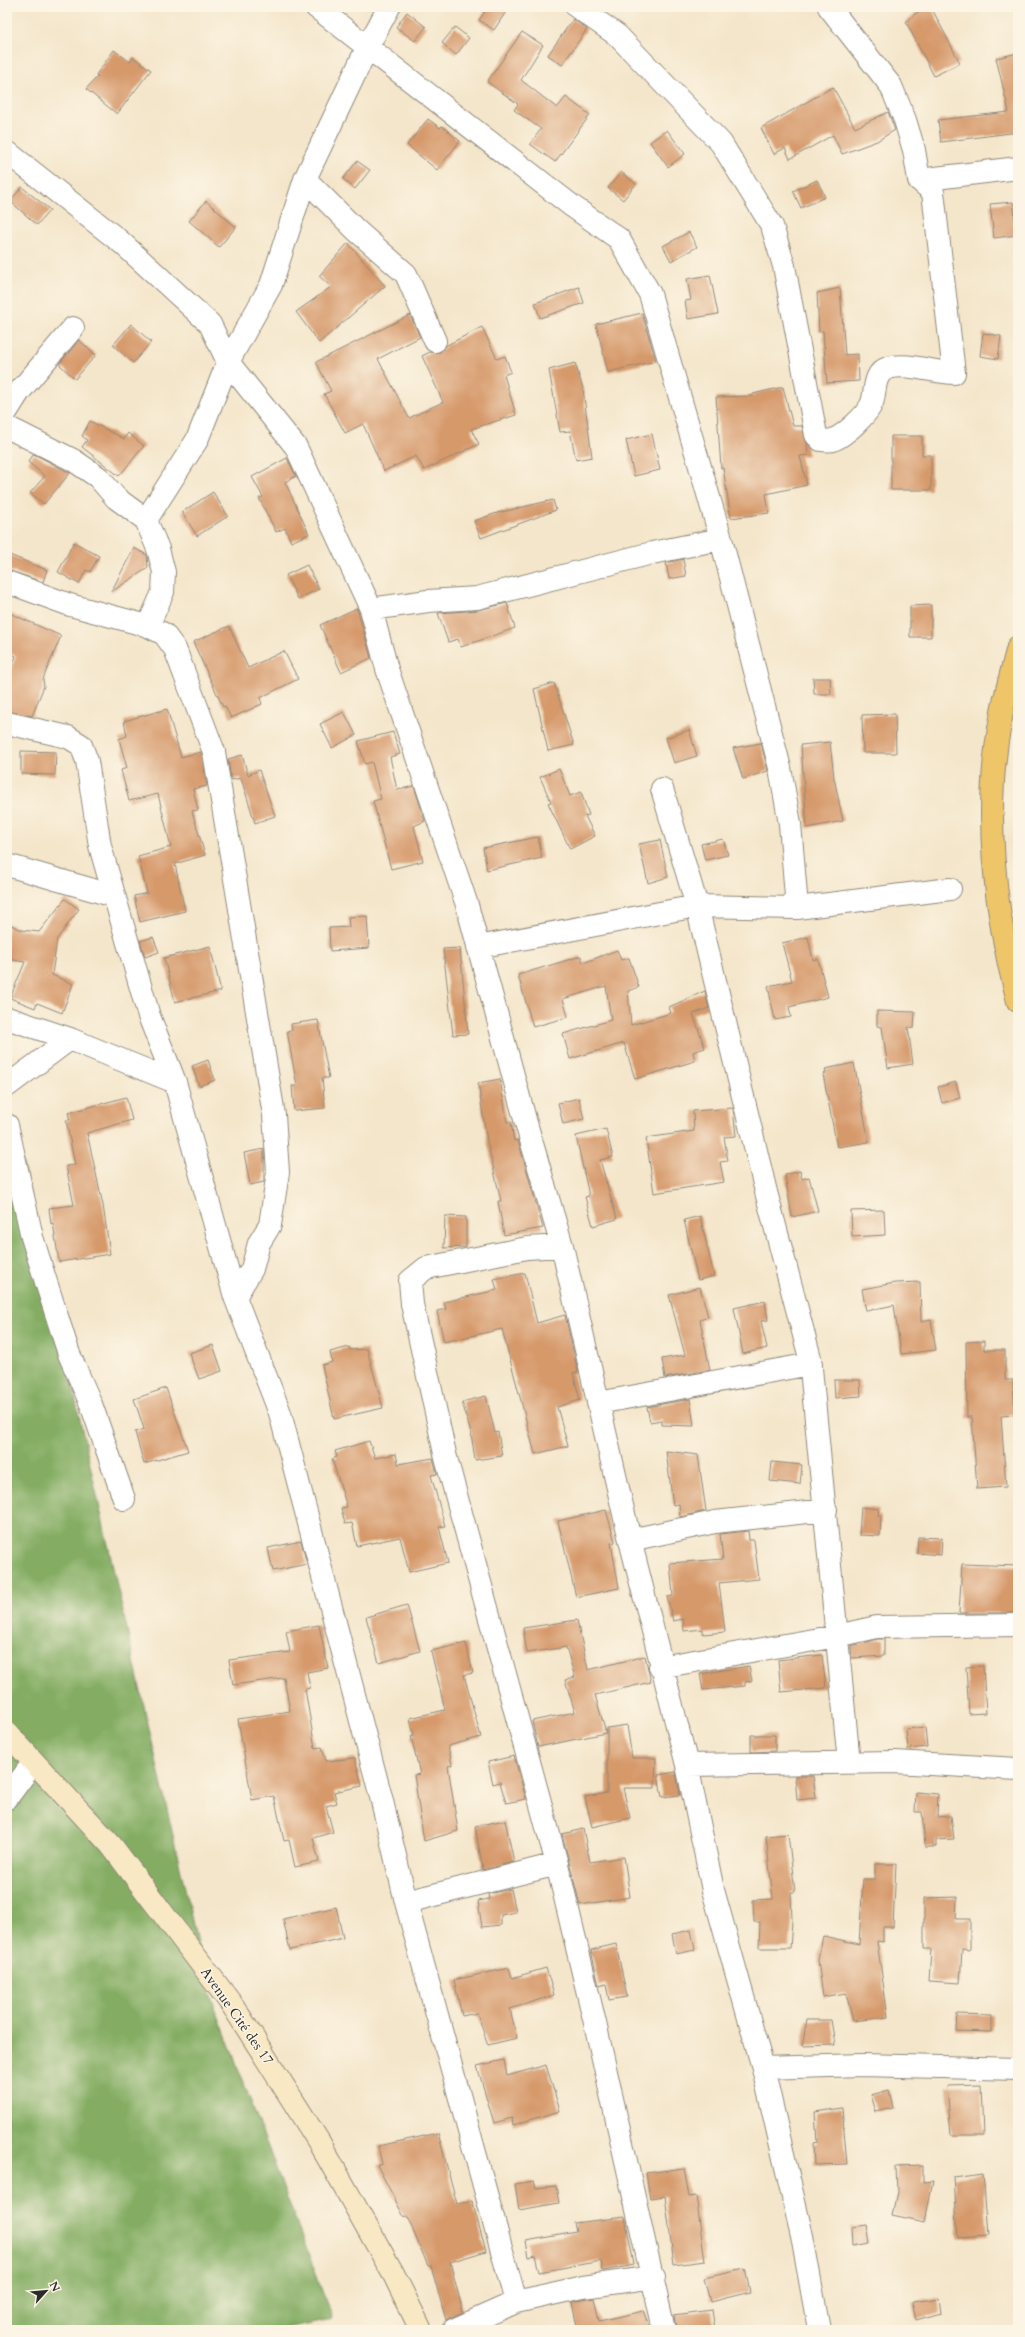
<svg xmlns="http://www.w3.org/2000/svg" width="1025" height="2337" viewBox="0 0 1025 2337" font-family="Cardo,serif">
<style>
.forest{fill:#84ad64;stroke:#586c48}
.building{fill:#d6996a}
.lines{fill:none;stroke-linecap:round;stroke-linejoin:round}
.street-casing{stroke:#90887b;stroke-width:24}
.secondary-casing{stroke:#90887b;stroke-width:24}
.primary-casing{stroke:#90887b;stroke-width:24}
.street{stroke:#fff;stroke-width:22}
.secondary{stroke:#f8e8c3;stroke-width:22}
.primary{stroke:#eec569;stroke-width:22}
.labels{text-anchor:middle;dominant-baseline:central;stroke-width:3;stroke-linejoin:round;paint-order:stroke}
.street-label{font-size:14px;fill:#2b2b2b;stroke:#fcf5e5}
</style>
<rect width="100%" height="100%" fill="#fcf5e5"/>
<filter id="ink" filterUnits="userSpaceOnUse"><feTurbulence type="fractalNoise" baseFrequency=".025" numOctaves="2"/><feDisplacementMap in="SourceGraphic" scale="8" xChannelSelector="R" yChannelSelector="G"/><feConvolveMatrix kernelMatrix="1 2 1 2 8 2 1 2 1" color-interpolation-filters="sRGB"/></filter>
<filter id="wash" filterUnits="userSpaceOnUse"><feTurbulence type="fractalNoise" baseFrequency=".012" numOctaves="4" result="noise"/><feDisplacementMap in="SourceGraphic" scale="16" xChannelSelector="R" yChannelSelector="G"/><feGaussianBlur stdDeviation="0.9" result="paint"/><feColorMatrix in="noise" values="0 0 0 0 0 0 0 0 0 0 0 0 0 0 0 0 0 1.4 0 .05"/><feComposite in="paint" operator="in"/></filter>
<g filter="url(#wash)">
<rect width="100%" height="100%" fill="#f4e6cb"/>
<path class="forest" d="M 7,1129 L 15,1129 L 206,1983 L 333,2319 L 274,2330 L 7,2330 Z"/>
<g id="blocks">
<path class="building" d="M 488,7 L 509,7 L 494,30 L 479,20 Z
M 923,7 L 931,7 L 960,63 L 934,76 L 906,22 Z
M 407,12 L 426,27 L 415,41 L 396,27 Z
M 573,19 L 587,29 L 562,65 L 548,55 Z
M 455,27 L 469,38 L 456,55 L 442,43 Z
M 522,32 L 543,45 L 521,80 L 557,108 L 566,97 L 590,115 L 555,162 L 530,144 L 541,129 L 514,110 L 518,104 L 487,82 Z
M 114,50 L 130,62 L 133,57 L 151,70 L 117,114 L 86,89 L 98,76 L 96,75 Z
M 1018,53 L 1018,132 L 941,142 L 938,120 L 1009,112 L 996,58 Z
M 833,87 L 855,128 L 888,112 L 895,130 L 877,141 L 842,154 L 833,135 L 790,159 L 785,148 L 774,154 L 761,128 Z
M 428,119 L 440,128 L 442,126 L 460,141 L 437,170 L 407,145 Z
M 667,130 L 685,154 L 668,167 L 650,142 Z
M 357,161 L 370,170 L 355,189 L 343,179 Z
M 621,172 L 636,184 L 623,200 L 608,188 Z
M 817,180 L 825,197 L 801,208 L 793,191 Z
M 22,187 L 50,210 L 37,225 L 10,201 Z
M 206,201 L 236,227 L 219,247 L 189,221 Z
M 1013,202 L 1017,235 L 994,238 L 990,204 Z
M 689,232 L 697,247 L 671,261 L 663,246 Z
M 348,243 L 385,286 L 319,343 L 296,312 L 331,287 L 319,276 Z
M 710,275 L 718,314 L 688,319 L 685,301 L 691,300 L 687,279 Z
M 579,287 L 584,303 L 540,318 L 535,303 Z
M 840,288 L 845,355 L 858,354 L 859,381 L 827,383 L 823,331 L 819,332 L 817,293 Z
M 642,313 L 656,361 L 608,372 L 596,324 Z
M 410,315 L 420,337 L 378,359 L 409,418 L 443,402 L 422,356 L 430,352 L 440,352 L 447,345 L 482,327 L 497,359 L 505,356 L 511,372 L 504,375 L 516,415 L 471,429 L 479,444 L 424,470 L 416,456 L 384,471 L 363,424 L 345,433 L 324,394 L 331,391 L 316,362 Z
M 131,324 L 151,342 L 133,363 L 113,345 Z
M 983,333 L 1001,336 L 998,359 L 980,356 Z
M 79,340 L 96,355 L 75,379 L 59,364 Z
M 575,363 L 583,389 L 592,457 L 576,460 L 570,431 L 560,432 L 549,370 Z
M 783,387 L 793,426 L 802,426 L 807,443 L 808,455 L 800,456 L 807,485 L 766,494 L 769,513 L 731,518 L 723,468 L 721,468 L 716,397 L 753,396 L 753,394 Z
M 90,421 L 124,439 L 128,433 L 144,446 L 119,476 L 82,447 L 87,440 L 82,436 Z
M 652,434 L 660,470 L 634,476 L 626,440 Z
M 891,436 L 922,436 L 922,455 L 931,455 L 931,490 L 891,490 Z
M 34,454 L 70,473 L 44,504 L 30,493 L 45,476 L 28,462 Z
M 287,458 L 296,476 L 285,482 L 309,534 L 291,542 L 285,528 L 276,532 L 259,498 L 263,497 L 252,477 Z
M 213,492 L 228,516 L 197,536 L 182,512 Z
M 553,500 L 556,510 L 481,538 L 474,521 L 497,513 Z
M 74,542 L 99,556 L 90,572 L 86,570 L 79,584 L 58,572 Z
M 134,548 L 147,555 L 148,568 L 111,592 Z
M 7,554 L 47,570 L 43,582 L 7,570 Z
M 683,559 L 686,576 L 669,579 L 666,563 Z
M 307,565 L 319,589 L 298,599 L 286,575 Z
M 507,603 L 515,628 L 461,647 L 458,639 L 448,642 L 438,613 L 478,610 Z
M 931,605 L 931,637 L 910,637 L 910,606 Z
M 357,608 L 371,658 L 341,672 L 320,625 Z
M 7,612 L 61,636 L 43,679 L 44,686 L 32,716 L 7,711 L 7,679 L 16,656 L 7,652 Z
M 229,626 L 248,668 L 284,651 L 298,679 L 260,698 L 262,704 L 231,718 L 225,706 L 223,707 L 193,642 Z
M 813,678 L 830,678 L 831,694 L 814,694 Z
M 554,683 L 574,745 L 548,751 L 534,689 Z
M 167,709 L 181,757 L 201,752 L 202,755 L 207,786 L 193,789 L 198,810 L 192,811 L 205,855 L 175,864 L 185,911 L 140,922 L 134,896 L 147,893 L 138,856 L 171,847 L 158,794 L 129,801 L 121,770 L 127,768 L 119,739 L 127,736 L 124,721 Z
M 344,712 L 356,735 L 332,748 L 320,724 Z
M 895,714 L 896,753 L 863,753 L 862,715 Z
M 689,730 L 697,756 L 674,763 L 666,738 Z
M 393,732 L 400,754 L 390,757 L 397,790 L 414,786 L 425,821 L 414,826 L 423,861 L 391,869 L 373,801 L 381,799 L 372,762 L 365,764 L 358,741 Z
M 830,742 L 834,778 L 843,821 L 807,828 L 801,745 Z
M 761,743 L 768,771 L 743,779 L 733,748 Z
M 21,751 L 56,752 L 55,775 L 21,774 Z
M 242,755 L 248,775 L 259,770 L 275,816 L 255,823 L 241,778 L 231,780 L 228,759 Z
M 559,769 L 570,796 L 581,792 L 589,815 L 585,816 L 595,836 L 570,849 L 548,803 L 551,802 L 540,777 Z
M 538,837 L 542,858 L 487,870 L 483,848 Z
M 723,839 L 728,855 L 705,860 L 701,844 Z
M 660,840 L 668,877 L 648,883 L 639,844 Z
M 65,899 L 79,909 L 57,939 L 52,975 L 73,984 L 62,1013 L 37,1003 L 35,1008 L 10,998 L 25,962 L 7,959 L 7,923 L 22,930 L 39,932 Z
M 367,916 L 369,948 L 330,951 L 329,928 L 349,927 L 348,917 Z
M 153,937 L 159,952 L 145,957 L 140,941 Z
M 808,937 L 813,960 L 818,959 L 828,997 L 789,1007 L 791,1017 L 775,1020 L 768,986 L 792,981 L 782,943 Z
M 210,946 L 221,991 L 175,1002 L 164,958 Z
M 460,948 L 468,1034 L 453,1035 L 443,949 Z
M 617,950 L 621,960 L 629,958 L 639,987 L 628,991 L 631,1025 L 671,1013 L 669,1007 L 705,991 L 709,1008 L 693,1014 L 705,1048 L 693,1052 L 695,1061 L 635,1079 L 624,1043 L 570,1059 L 563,1034 L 611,1020 L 606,986 L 563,999 L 568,1017 L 533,1027 L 518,975 L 581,956 L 583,963 Z
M 877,1011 L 915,1012 L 914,1028 L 908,1027 L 913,1064 L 888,1068 L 882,1027 L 877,1026 Z
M 318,1020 L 329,1078 L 322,1078 L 325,1108 L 294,1111 L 292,1086 L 297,1086 L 287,1031 L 292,1030 L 291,1024 Z
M 208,1060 L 215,1080 L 199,1086 L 192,1066 Z
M 854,1063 L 869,1142 L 837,1147 L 823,1074 L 826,1073 L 825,1069 Z
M 500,1079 L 507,1122 L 511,1122 L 514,1141 L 518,1140 L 543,1228 L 504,1235 L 498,1201 L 501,1201 L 487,1141 L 478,1083 Z
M 956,1082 L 960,1098 L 942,1103 L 938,1087 Z
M 126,1097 L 132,1120 L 87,1133 L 103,1205 L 110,1254 L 59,1262 L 53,1223 L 51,1224 L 49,1208 L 74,1205 L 66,1166 L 75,1165 L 66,1120 L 70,1120 L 68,1113 Z
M 579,1098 L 584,1119 L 563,1124 L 558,1103 Z
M 733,1108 L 736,1136 L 724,1137 L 728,1161 L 720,1162 L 724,1182 L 654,1193 L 646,1138 L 694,1131 L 693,1111 Z
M 606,1129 L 613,1157 L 600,1160 L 617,1219 L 593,1226 L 585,1197 L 589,1196 L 576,1136 Z
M 264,1149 L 264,1182 L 250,1185 L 244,1153 Z
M 800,1171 L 802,1179 L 809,1177 L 818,1211 L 792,1217 L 785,1175 Z
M 884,1210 L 885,1235 L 852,1237 L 851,1211 Z
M 445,1216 L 466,1217 L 466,1247 L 444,1248 Z
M 700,1216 L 714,1276 L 698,1280 L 684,1220 Z
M 525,1273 L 537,1323 L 565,1315 L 578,1372 L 573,1373 L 580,1400 L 557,1407 L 568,1446 L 535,1454 L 502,1329 L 444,1342 L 437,1311 L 446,1309 L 444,1302 L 497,1290 L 494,1279 Z
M 920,1282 L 921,1322 L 931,1320 L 936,1350 L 901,1354 L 894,1305 L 866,1311 L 862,1289 L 895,1283 Z
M 700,1287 L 708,1317 L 700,1320 L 710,1370 L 665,1378 L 662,1359 L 685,1355 L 669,1295 Z
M 765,1301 L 768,1320 L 761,1321 L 767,1348 L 743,1354 L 734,1308 Z
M 984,1341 L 984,1350 L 1005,1350 L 1005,1380 L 1013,1380 L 1015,1415 L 1001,1416 L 1006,1487 L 977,1489 L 972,1417 L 967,1417 L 966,1342 Z
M 213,1345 L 222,1371 L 199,1379 L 189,1353 Z
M 349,1347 L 350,1350 L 367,1349 L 383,1408 L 334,1419 L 322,1365 L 332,1362 L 330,1352 Z
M 834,1380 L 860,1380 L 861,1396 L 835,1398 Z
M 166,1388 L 188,1451 L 144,1464 L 135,1432 L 144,1429 L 134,1399 Z
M 486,1396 L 495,1433 L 498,1432 L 502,1456 L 475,1460 L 471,1433 L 462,1402 Z
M 690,1399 L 694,1426 L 662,1425 L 662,1420 L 650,1422 L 647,1407 Z
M 369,1441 L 375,1458 L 396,1454 L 398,1464 L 433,1458 L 437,1474 L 431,1475 L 445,1526 L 439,1527 L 448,1563 L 409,1572 L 400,1537 L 357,1546 L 352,1523 L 345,1524 L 341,1508 L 347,1507 L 332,1459 L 337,1457 L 335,1451 Z
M 666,1451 L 698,1455 L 706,1511 L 680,1517 L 679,1504 L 673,1505 Z
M 772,1462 L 802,1465 L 800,1484 L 770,1481 Z
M 861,1507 L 879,1509 L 878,1516 L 881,1516 L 880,1536 L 859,1535 Z
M 606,1510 L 615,1542 L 611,1543 L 619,1588 L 576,1597 L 558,1521 Z
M 748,1531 L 749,1540 L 754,1540 L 759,1579 L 719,1583 L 725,1632 L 703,1634 L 703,1629 L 684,1631 L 683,1619 L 673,1621 L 667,1597 L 673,1596 L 670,1563 L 723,1559 L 720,1534 Z
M 918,1537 L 942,1538 L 941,1555 L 917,1553 Z
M 301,1541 L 307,1564 L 273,1571 L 268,1548 Z
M 962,1564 L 1018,1566 L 1018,1613 L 959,1613 Z
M 407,1605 L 420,1651 L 379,1663 L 366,1617 Z
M 577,1620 L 588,1670 L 645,1656 L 651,1682 L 595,1695 L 606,1733 L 538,1747 L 532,1721 L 575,1712 L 565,1680 L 575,1677 L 566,1647 L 527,1653 L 523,1628 Z
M 319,1625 L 328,1668 L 307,1672 L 310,1688 L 305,1689 L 315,1748 L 322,1747 L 326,1761 L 355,1758 L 362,1786 L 334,1792 L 337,1803 L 326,1806 L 333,1832 L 313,1838 L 319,1862 L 295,1867 L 289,1840 L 284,1841 L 274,1796 L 252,1800 L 238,1719 L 290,1711 L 284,1678 L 233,1685 L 229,1660 L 290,1652 L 286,1631 Z
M 878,1639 L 884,1639 L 884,1656 L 852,1658 L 851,1646 Z
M 466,1643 L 473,1673 L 464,1675 L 481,1737 L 448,1746 L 452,1765 L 448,1766 L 458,1831 L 424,1841 L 414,1775 L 420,1774 L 411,1736 L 414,1735 L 410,1718 L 445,1710 L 431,1651 Z
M 822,1655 L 826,1688 L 781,1692 L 778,1660 Z
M 749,1666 L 752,1681 L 745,1682 L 745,1686 L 703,1690 L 700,1674 Z
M 983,1666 L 986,1713 L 969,1714 L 966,1667 Z
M 627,1725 L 632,1758 L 656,1758 L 655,1788 L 623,1788 L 630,1818 L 592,1827 L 585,1797 L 607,1793 L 607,1728 Z
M 925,1727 L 927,1747 L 908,1749 L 906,1729 Z
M 751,1735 L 775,1735 L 775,1751 L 751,1752 Z
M 514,1756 L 526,1799 L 506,1803 L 500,1782 L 493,1784 L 488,1762 Z
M 676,1772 L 680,1795 L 662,1797 L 658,1775 Z
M 795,1776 L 813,1776 L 816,1798 L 797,1800 Z
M 916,1792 L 938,1794 L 937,1817 L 951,1816 L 954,1839 L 936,1840 L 936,1847 L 925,1847 L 922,1812 L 915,1812 Z
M 505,1820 L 514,1862 L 483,1870 L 475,1826 Z
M 583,1829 L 590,1862 L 624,1857 L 630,1897 L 580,1905 L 562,1834 Z
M 788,1834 L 795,1892 L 791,1892 L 792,1921 L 790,1948 L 759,1948 L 760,1922 L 754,1922 L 753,1900 L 773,1899 L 766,1836 Z
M 875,1864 L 896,1864 L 893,1927 L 883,1927 L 883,1942 L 877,1941 L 888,2017 L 853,2021 L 846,1993 L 823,1997 L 818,1960 L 823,1936 L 859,1944 L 863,1879 L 875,1879 Z
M 511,1889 L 516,1912 L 501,1915 L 501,1925 L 482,1927 L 478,1901 L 489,1899 L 488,1894 Z
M 957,1897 L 956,1919 L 970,1919 L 970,1950 L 962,1949 L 960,1983 L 929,1981 L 931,1949 L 924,1949 L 924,1898 Z
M 336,1907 L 343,1938 L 290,1950 L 283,1919 Z
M 691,1930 L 695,1950 L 676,1954 L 672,1934 Z
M 616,1944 L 627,1997 L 609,2000 L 606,1984 L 599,1986 L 591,1950 Z
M 509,1968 L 512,1978 L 546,1968 L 554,1995 L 510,2009 L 517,2038 L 488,2045 L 477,2013 L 462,2016 L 454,1980 Z
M 957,2014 L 992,2015 L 992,2032 L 956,2031 Z
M 807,2020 L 831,2020 L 835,2045 L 802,2046 Z
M 504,2060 L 507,2076 L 546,2065 L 560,2111 L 513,2125 L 512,2118 L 494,2123 L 477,2066 Z
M 981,2085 L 983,2135 L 951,2135 L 947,2086 Z
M 889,2090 L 893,2108 L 876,2112 L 871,2095 Z
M 842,2108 L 847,2164 L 814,2165 L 813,2144 L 817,2143 L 815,2112 Z
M 438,2133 L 457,2204 L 472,2201 L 486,2251 L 450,2262 L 463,2312 L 446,2320 L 431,2266 L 428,2266 L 407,2216 L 404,2217 L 377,2165 L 382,2164 L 378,2146 Z
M 923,2165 L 923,2182 L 933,2181 L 925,2222 L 892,2215 L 897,2192 L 896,2166 Z
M 684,2168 L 689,2197 L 696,2196 L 705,2261 L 674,2265 L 665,2196 L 650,2198 L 646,2173 Z
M 983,2174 L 988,2236 L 958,2238 L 954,2178 Z
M 534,2181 L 536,2188 L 556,2186 L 559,2203 L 519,2210 L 515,2184 Z
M 625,2217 L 634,2265 L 603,2271 L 601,2261 L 539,2272 L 535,2255 L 529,2257 L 526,2241 L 576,2232 L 574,2223 Z
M 866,2225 L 869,2243 L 852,2246 L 851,2227 Z
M 745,2269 L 750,2292 L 710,2302 L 704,2278 Z
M 594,2298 L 599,2321 L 644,2311 L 651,2330 L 578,2330 L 572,2302 Z
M 939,2298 L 941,2313 L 916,2320 L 912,2302 Z
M 712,2310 L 715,2330 L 676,2330 L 674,2315 Z"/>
</g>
</g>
<g filter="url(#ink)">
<use href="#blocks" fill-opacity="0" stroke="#90887b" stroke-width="1"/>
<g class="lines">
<g class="street-casing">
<path id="street" d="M 316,7 L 572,206 L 619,239 L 650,294 L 721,539 L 780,768 L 790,824 L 797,908
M 577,7 L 617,35 L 721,143 L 772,226 L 784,266 L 816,435 L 821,440 C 824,440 830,441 833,440 C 845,435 867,415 872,403 C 876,391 873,373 888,368 C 908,362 934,373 954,373 L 933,192 L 919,180 L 914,150 L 905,120 L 891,86 L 829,7
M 7,152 L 122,243 L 210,324 L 228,362 L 296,447 L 371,609 L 387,669 L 467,905 L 526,1123 L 562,1246 L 630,1540 L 687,1765 L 713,1890 L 763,2068 L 802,2236 L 819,2330
M 305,179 L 356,230 L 406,274 L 435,341
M 919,180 L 1018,168
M 7,411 L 19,392 L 73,328
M 7,427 L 73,460 L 98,477 L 116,498 L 146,520 L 158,549 L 164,572 L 163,592 L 148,626
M 146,520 L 197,440 L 228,362 L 271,285 L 305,179 L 368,46 L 389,7
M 7,582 L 70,605 L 148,626 L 164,634 L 175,649 L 214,752 L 274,1115 L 278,1172 L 270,1225 L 259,1243 L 252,1269 L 235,1297
M 371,609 L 428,601 L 477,598 L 652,553 L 721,539
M 7,723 L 68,737 L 81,745 L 87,761 L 100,846 L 149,1016 L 175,1082 L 235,1297 L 280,1413 L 382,1801 L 406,1902 L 516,2302
M 662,789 L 697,906 L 766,1192 L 810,1358 L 849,1763
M 7,865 L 114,896
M 478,947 L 697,906 L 797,908 L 950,889
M 7,1018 L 70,1039 L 175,1082
M 7,1086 L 70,1039
M 7,1125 L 32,1237 L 46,1282 L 69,1354 L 91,1404 L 124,1499
M 562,1246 L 527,1248 L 446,1264 L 426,1268 L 410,1281 L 412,1304 L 446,1458 L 557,1864 L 595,2023 L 664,2330
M 598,1403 L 811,1364
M 630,1540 L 715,1522 L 826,1510
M 660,1667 L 837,1636 L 877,1627 L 1018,1625
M 687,1765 L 895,1762 L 1018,1769
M 7,1798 L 33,1763
M 406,1902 L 557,1864
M 763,2068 L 862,2065 L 1018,2069
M 453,2330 L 516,2302 L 583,2287 L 654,2277"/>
</g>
<g class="secondary-casing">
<path id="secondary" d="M 7,1733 L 111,1845 L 233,2006 L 319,2142 L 394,2275 L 421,2330"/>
</g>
<g class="primary-casing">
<path id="primary" d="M 1018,647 C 1012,671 1005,694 1001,718 C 983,808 994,913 1018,1001"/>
</g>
<use href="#street" class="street"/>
<use href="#secondary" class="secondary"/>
<use href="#primary" class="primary"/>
</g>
</g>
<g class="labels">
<g class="street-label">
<text transform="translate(237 2016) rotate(55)">Avenue Cité des 17</text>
</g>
</g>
<rect width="1025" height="2337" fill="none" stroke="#fcf5e5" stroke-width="24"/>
<g transform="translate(46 2291) rotate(63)" stroke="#fcf5e5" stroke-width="3" paint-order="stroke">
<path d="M0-3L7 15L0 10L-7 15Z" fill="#2b2b2b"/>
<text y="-6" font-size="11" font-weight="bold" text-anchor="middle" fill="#2b2b2b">N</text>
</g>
</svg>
